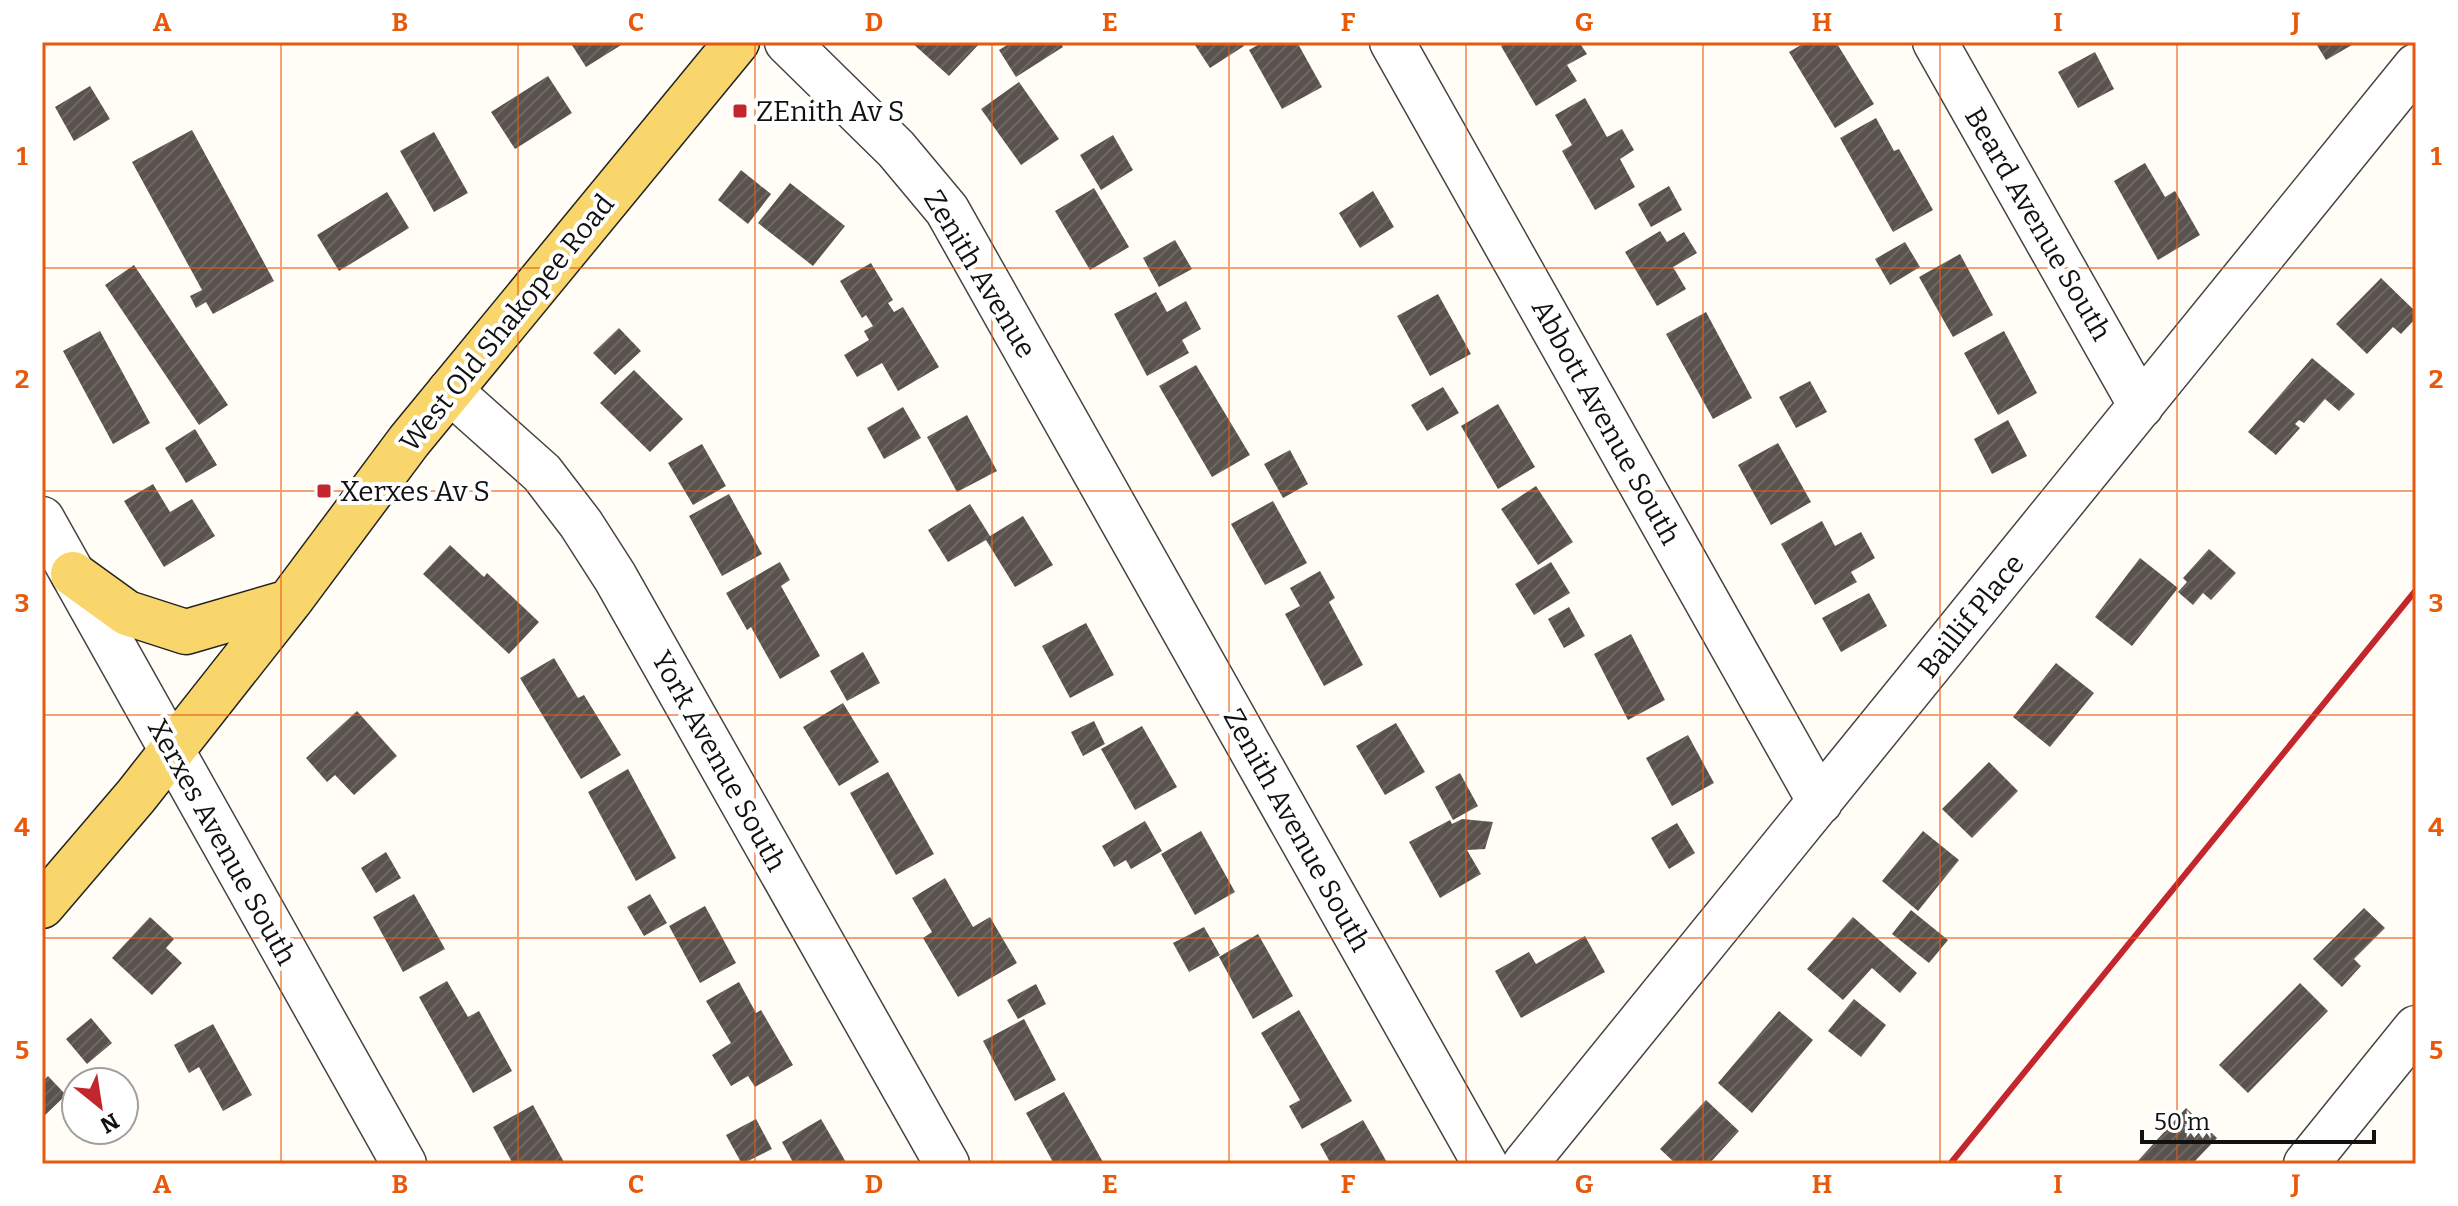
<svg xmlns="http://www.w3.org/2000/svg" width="2458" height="1206" viewBox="0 0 2458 1206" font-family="Bitter,serif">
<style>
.building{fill:url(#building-hatch)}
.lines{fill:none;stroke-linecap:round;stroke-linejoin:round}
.minor-casing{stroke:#444;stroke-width:47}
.major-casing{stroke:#222;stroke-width:47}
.minor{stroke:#fff;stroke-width:44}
.major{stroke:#f9d66b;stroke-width:44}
.rail{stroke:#c4262e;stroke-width:6}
.grid{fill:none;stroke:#e8590c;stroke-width:2;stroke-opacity:0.55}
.poi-dot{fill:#c4262e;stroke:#fff;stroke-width:3}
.labels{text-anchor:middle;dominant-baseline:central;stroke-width:8;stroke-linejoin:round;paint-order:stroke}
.poi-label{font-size:28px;fill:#111;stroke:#fff;text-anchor:start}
.street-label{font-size:28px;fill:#111;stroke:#fff}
.neatline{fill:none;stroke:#e8590c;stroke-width:3}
.grid-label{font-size:26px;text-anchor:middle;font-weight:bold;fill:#e8590c}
</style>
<defs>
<pattern id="building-hatch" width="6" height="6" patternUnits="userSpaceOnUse" patternTransform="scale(2)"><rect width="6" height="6" fill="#5a524d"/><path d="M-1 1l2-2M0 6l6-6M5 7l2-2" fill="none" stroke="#6d6662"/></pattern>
</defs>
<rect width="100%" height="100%" fill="#fffdf5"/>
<path class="building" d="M 570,42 L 626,42 L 586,67 Z
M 911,42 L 981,42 L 949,76 Z
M 1012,42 L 1060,42 L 1063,47 L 1016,77 L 999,50 Z
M 1193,42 L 1242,42 L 1244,46 L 1210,68 Z
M 1263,42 L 1297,42 L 1322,87 L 1282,109 L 1249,50 Z
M 1507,42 L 1579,42 L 1587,54 L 1567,65 L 1577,81 L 1536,106 L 1501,46 Z
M 1806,42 L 1836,42 L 1874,104 L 1835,128 L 1789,52 Z
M 2315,42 L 2357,42 L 2326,60 Z
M 2095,52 L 2114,89 L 2078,108 L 2058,72 Z
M 548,76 L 572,113 L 515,149 L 491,112 Z
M 1019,82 L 1059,139 L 1021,165 L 981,109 Z
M 90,86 L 110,119 L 74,141 L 55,107 Z
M 1585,98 L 1607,137 L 1622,129 L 1634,150 L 1620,159 L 1635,187 L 1595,210 L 1562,151 L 1572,145 L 1555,115 Z
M 1876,118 L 1894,151 L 1899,149 L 1933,210 L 1893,232 L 1840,138 Z
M 192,130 L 274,281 L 213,314 L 206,302 L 196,308 L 190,296 L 202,290 L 132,162 Z
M 434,132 L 468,193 L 434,212 L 400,151 Z
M 1113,135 L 1133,170 L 1101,190 L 1080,155 Z
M 2145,163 L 2165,197 L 2175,191 L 2200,235 L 2158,260 L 2114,181 Z
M 741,170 L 771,194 L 748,224 L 718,200 Z
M 790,183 L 845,226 L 813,266 L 758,223 Z
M 1669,186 L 1682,210 L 1651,227 L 1638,204 Z
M 1094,188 L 1129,247 L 1090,270 L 1055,211 Z
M 1373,191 L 1394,227 L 1360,248 L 1339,213 Z
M 387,192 L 409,228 L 339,271 L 317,235 Z
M 1660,231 L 1667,242 L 1684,232 L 1697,253 L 1673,267 L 1686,289 L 1657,306 L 1625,252 Z
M 1175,240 L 1192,269 L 1159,287 L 1143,258 Z
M 1905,242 L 1920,267 L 1890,285 L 1875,259 Z
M 1960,254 L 1993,315 L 1953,337 L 1919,277 Z
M 871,263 L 893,300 L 888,303 L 894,312 L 903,307 L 939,367 L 898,391 L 882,363 L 857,377 L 844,355 L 869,340 L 864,331 L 873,326 L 866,315 L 862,318 L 840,281 Z
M 134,265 L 228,405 L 199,425 L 105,285 Z
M 2381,278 L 2416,312 L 2416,318 L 2401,334 L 2393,327 L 2367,354 L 2336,324 Z
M 1156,292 L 1167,312 L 1186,301 L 1201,329 L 1182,340 L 1189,353 L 1147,376 L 1114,314 Z
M 1438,294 L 1471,354 L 1430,376 L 1397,316 Z
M 1706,312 L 1752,398 L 1713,419 L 1666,334 Z
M 619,328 L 641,351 L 615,375 L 593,353 Z
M 100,331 L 150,423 L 113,444 L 63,351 Z
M 2004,331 L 2037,393 L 1998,415 L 1964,353 Z
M 2312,358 L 2355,394 L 2339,411 L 2325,399 L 2304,423 L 2299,420 L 2295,424 L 2300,428 L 2276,455 L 2248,432 Z
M 1196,365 L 1250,455 L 1212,477 L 1159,386 Z
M 634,370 L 683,419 L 650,452 L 600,403 Z
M 1810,381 L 1827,412 L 1796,428 L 1779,397 Z
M 1443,387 L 1459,413 L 1427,431 L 1411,405 Z
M 1498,404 L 1535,467 L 1498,489 L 1461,426 Z
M 903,407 L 921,438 L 884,459 L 867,428 Z
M 967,415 L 997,471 L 957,492 L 927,437 Z
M 2008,420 L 2027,456 L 1992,474 L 1974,439 Z
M 195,429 L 217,465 L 186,483 L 165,448 Z
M 1778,443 L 1811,502 L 1771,525 L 1738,465 Z
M 702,444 L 726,486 L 693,505 L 668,463 Z
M 1290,450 L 1308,484 L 1283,498 L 1264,464 Z
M 153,484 L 170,512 L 192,499 L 215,536 L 164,567 L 124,501 Z
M 1536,486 L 1573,542 L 1538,565 L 1501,509 Z
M 729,494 L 762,554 L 722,576 L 689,516 Z
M 1273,501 L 1307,563 L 1265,585 L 1231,524 Z
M 970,504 L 990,536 L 1023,516 L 1053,565 L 1015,587 L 986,540 L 948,562 L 928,530 Z
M 1822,521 L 1835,546 L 1861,532 L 1875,558 L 1851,572 L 1857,582 L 1815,605 L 1781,544 Z
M 450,545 L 484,577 L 487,573 L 539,622 L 509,654 L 423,574 Z
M 2209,549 L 2236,573 L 2211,600 L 2203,593 L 2193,605 L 2178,592 L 2187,582 L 2183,578 Z
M 2140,558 L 2178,588 L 2132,646 L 2095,617 Z
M 780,562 L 790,580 L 781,586 L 820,656 L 780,679 L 751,627 L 747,630 L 726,593 Z
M 1551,562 L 1570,593 L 1534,615 L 1515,584 Z
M 1320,571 L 1335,598 L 1329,602 L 1363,665 L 1324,686 L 1285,614 L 1300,606 L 1290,588 Z
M 1869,593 L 1887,626 L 1841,652 L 1822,618 Z
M 1569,607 L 1585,636 L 1564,648 L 1548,619 Z
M 1086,623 L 1114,675 L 1070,698 L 1042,646 Z
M 1631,634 L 1665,700 L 1628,720 L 1594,654 Z
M 863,652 L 880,683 L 847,701 L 830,671 Z
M 554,658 L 578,698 L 584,695 L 621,755 L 581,779 L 520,678 Z
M 2056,663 L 2094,693 L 2050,747 L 2013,717 Z
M 843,703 L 879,762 L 839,786 L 803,727 Z
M 357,711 L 397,756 L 354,795 L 335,775 L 327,782 L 306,758 Z
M 1094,721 L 1105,744 L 1083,756 L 1071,732 Z
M 1396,723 L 1425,772 L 1385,795 L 1356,746 Z
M 1142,726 L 1177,787 L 1135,810 L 1101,749 Z
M 1688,735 L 1714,783 L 1672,806 L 1646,758 Z
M 1989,762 L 2018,791 L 1972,838 L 1942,809 Z
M 628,769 L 676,858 L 636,881 L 588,792 Z
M 888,772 L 934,854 L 896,875 L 850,793 Z
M 1460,773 L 1478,806 L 1453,820 L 1435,787 Z
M 1462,819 L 1493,822 L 1485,849 L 1467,850 L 1481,874 L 1440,898 L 1409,842 L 1450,820 L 1452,824 Z
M 1145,821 L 1162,851 L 1131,869 L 1126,860 L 1114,867 L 1102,846 Z
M 1677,823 L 1695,853 L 1669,869 L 1651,838 Z
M 1201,831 L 1235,892 L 1195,915 L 1161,854 Z
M 1923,831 L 1959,860 L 1918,911 L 1882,881 Z
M 386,852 L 401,878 L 376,893 L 361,868 Z
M 945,878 L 973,927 L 990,917 L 1017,963 L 958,997 L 923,938 L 932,932 L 912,898 Z
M 414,894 L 445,949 L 403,972 L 373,917 Z
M 650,894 L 667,923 L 644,936 L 627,907 Z
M 705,906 L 736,963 L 700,983 L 669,926 Z
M 2364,908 L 2385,928 L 2354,959 L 2361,966 L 2342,987 L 2313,959 Z
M 1911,910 L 1948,940 L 1929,963 L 1892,934 Z
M 150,917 L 174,939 L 166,948 L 182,963 L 152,995 L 112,958 Z
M 1853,917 L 1917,973 L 1900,993 L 1872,968 L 1843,1000 L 1807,969 Z
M 1204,927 L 1220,955 L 1189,972 L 1173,943 Z
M 1258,934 L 1293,996 L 1253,1019 L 1219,957 Z
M 1585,936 L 1605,972 L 1521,1018 L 1495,971 L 1529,952 L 1536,964 Z
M 447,981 L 468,1017 L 479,1011 L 512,1071 L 473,1093 L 419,997 Z
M 739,982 L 756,1013 L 761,1010 L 793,1065 L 755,1087 L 748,1076 L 731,1086 L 712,1055 L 731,1043 L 706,1001 Z
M 2300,983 L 2328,1011 L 2248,1093 L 2219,1065 Z
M 1036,984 L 1046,1004 L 1018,1019 L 1007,1000 Z
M 1854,999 L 1886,1025 L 1861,1057 L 1828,1031 Z
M 1299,1010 L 1352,1101 L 1302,1129 L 1289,1106 L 1300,1100 L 1261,1033 Z
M 1779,1011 L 1813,1040 L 1752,1113 L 1718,1083 Z
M 91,1018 L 112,1043 L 87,1064 L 66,1039 Z
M 1024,1019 L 1056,1080 L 1015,1101 L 983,1041 Z
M 213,1024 L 252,1095 L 223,1111 L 199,1067 L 189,1073 L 174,1045 Z
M 48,1076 L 66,1095 L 42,1118 L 42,1082 Z
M 1064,1092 L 1104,1164 L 1054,1164 L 1026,1113 Z
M 1706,1100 L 1739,1131 L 1709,1164 L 1676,1164 L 1660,1149 Z
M 533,1105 L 565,1164 L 513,1164 L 493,1127 Z
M 2186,1108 L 2217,1138 L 2194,1162 L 2196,1164 L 2135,1164 Z
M 756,1119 L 772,1149 L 742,1164 L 726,1135 Z
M 821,1119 L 847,1164 L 794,1164 L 782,1142 Z
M 1363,1120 L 1388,1164 L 1331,1164 L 1320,1144 Z"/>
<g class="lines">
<g class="minor-casing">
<path id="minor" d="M 787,42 L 896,149 L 947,210 L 1485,1164
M 1392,42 L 1820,802
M 1935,42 L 2141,406
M 450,391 L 542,473 L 581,524 L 615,577 L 947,1164
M 42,519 L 404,1164
M 1525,1164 L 2416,66
M 2306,1164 L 2416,1028"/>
</g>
<g class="major-casing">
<path id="major" d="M 73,574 L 127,613 L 186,632 L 289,602
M 42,906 L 136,796 L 289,602 L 409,441 L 737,42"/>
</g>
<use href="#minor" class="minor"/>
<use href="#major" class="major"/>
<path class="rail" d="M 1950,1164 L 2416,590"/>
</g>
<path class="grid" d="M 281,42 L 281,1164M 518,42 L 518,1164M 755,42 L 755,1164M 992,42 L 992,1164M 1229,42 L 1229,1164M 1466,42 L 1466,1164M 1703,42 L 1703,1164M 1940,42 L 1940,1164M 2177,42 L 2177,1164M 42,268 L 2416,268M 42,491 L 2416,491M 42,715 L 2416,715M 42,938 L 2416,938"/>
<g class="poi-dot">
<rect x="732" y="103" width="16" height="16" rx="4"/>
<rect x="316" y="483" width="16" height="16" rx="4"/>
</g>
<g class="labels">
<g class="poi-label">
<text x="756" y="111">ZEnith Av S</text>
<text x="340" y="491">Xerxes Av S</text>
</g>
<g class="street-label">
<text transform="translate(2038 224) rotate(60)">Beard Avenue South</text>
<text transform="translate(980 274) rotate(59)">Zenith Avenue</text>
<text transform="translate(507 323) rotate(-51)">West Old Shakopee Road</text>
<text transform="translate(1606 422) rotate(61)">Abbott Avenue South</text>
<text transform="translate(1971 616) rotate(-51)">Baillif Place</text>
<text transform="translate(719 761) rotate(61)">York Avenue South</text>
<text transform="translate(1297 830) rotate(61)">Zenith Avenue South</text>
<text transform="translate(222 842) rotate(61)">Xerxes Avenue South</text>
</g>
</g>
<rect width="2458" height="1206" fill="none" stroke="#ffffff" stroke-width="88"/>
<g transform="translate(100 1106) rotate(150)"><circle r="38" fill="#ffffff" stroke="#a0a0a0" stroke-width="2"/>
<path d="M0-6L14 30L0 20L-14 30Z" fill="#c4262e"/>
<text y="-12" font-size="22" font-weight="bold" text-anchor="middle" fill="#111111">N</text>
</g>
<path d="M2142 1130v12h232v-12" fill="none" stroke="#111111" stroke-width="4"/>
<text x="2154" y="1130" font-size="24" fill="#111111" stroke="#ffffff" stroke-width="6" paint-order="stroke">50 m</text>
<rect x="44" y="44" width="2370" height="1118" class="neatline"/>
<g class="grid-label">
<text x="162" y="31">A</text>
<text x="400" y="31">B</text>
<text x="636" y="31">C</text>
<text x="874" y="31">D</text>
<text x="1110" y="31">E</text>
<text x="1348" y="31">F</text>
<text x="1584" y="31">G</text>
<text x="1822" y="31">H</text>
<text x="2058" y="31">I</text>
<text x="2296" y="31">J</text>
<text x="22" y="165">1</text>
<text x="2436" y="165">1</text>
<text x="22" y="388">2</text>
<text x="2436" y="388">2</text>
<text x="22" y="612">3</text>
<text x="2436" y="612">3</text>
<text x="22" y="836">4</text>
<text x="2436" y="836">4</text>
<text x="22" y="1059">5</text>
<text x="2436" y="1059">5</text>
<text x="162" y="1193">A</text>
<text x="400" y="1193">B</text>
<text x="636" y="1193">C</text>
<text x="874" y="1193">D</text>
<text x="1110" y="1193">E</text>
<text x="1348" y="1193">F</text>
<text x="1584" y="1193">G</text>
<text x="1822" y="1193">H</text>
<text x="2058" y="1193">I</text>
<text x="2296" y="1193">J</text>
</g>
</svg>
